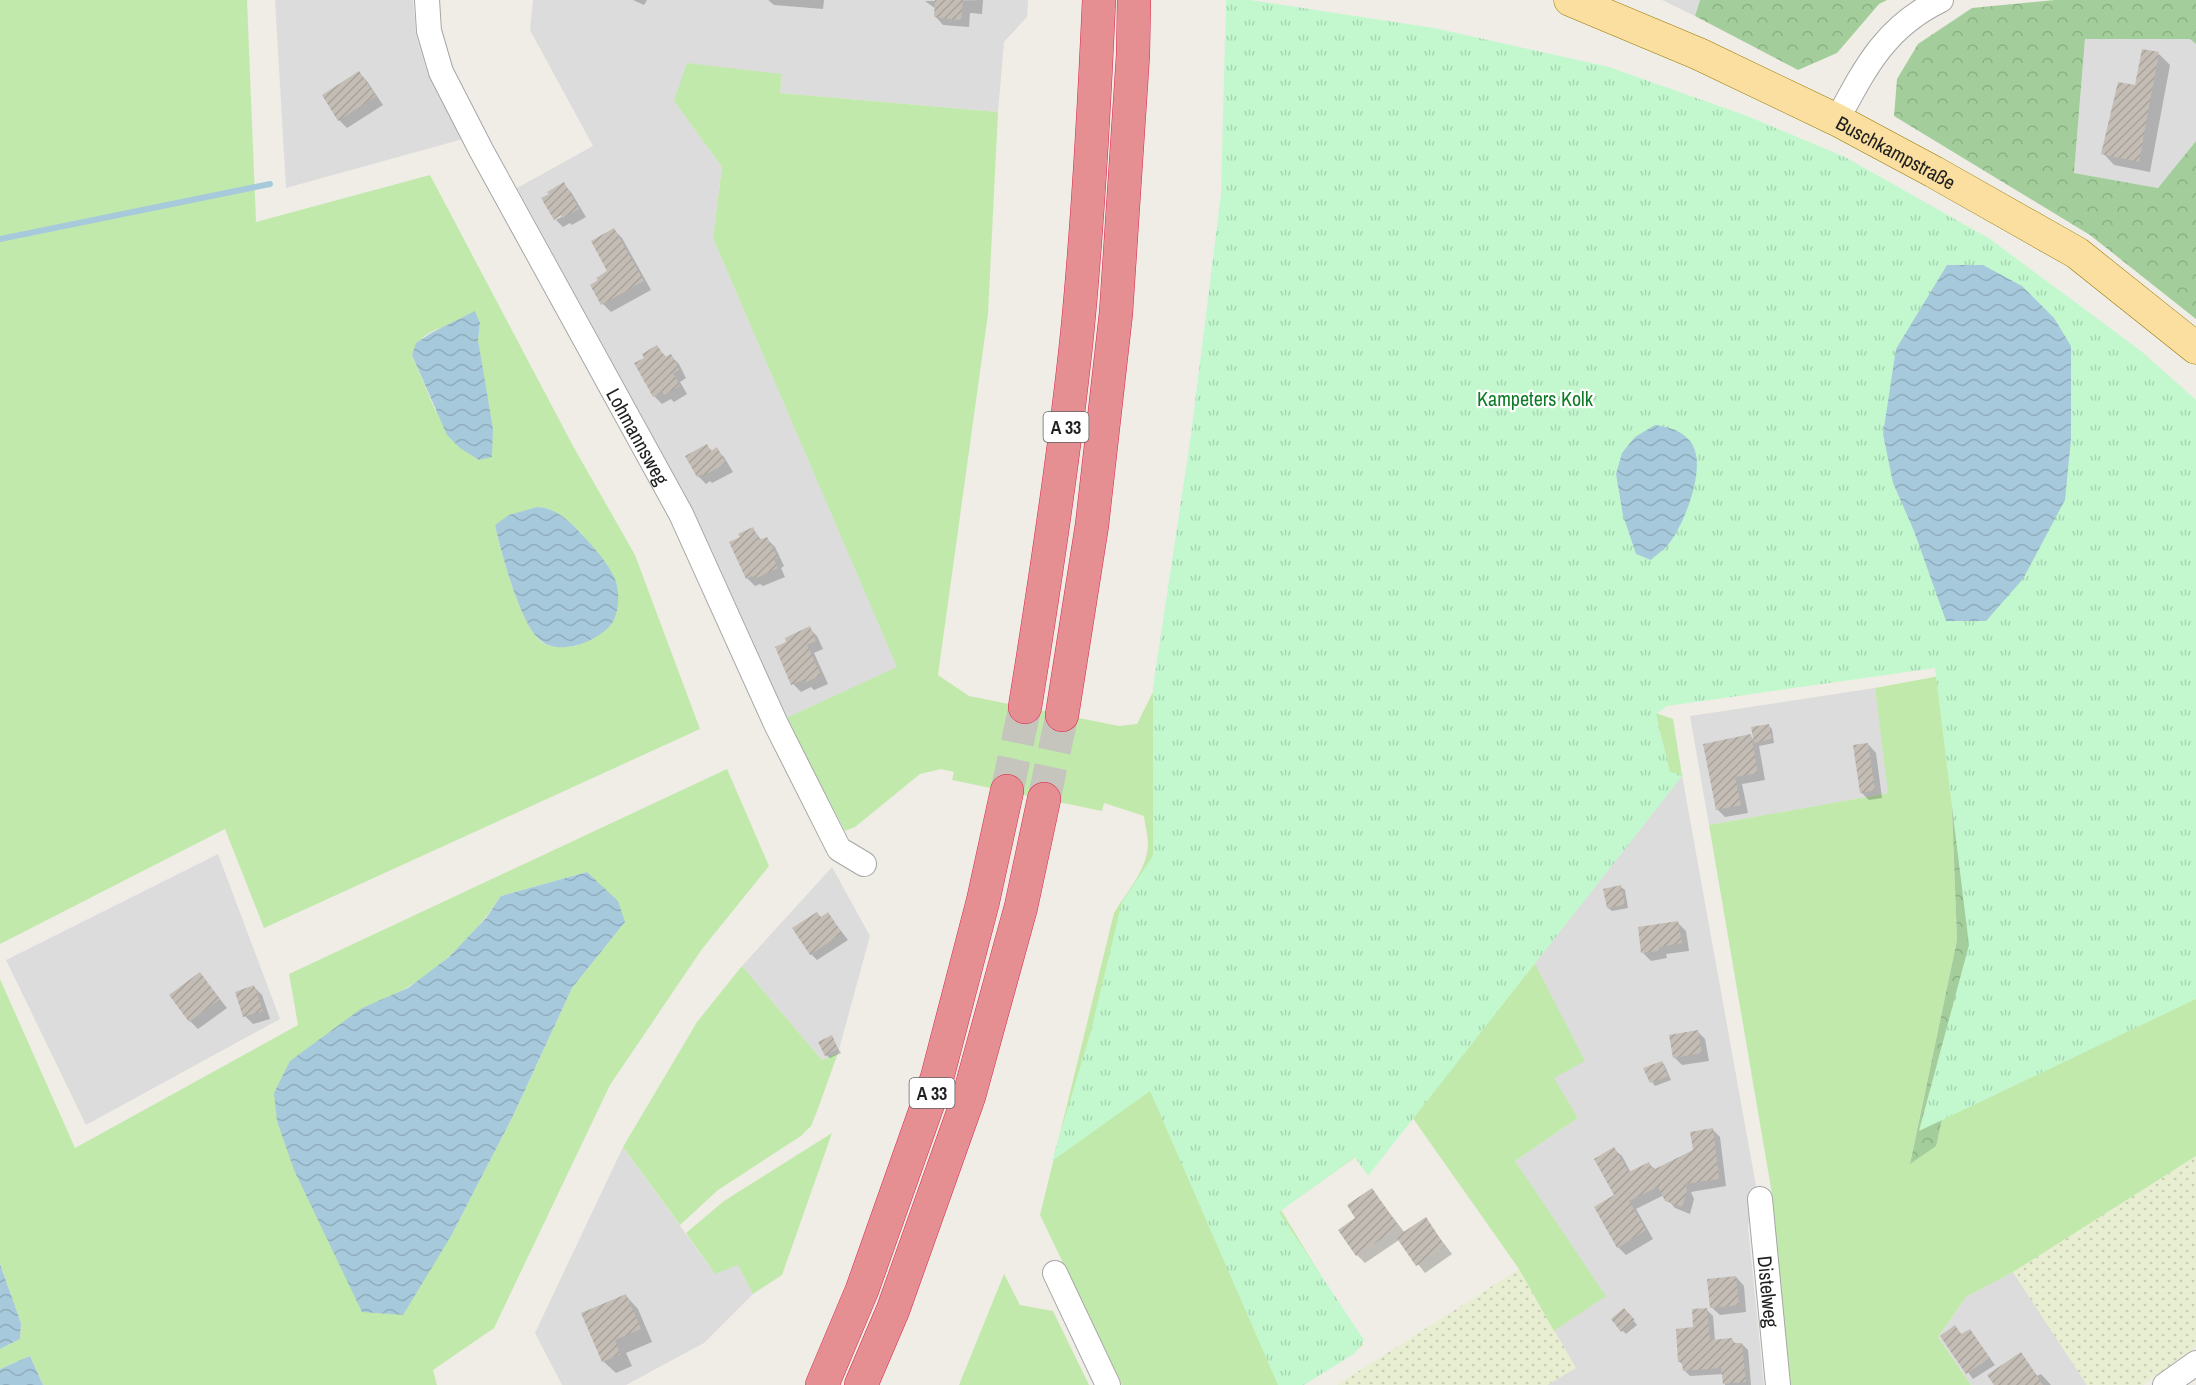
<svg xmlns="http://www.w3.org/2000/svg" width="2196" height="1385" viewBox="0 0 2196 1385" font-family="'Archivo Narrow',sans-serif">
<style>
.residential{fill:#dddcdc}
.farmland{fill:url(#farmland-dots)}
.grass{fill:#c2e9ac;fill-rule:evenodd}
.forest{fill:url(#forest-crowns)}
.park{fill:url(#park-tufts)}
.water{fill:url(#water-waves)}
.shadow{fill:#0003}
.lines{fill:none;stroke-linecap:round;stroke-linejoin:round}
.stream{stroke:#a7c9dc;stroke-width:6}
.building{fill:url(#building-hatch)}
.highway-tunnel{stroke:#c5c4bd;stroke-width:33;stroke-dasharray:33 16;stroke-linecap:butt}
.minor-casing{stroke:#a6a6a6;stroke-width:26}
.major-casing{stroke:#977903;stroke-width:33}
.highway-casing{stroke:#d8284d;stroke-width:34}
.minor{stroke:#fff;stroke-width:24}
.major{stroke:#fadfa0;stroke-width:32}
.highway{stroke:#e58f93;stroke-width:33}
.labels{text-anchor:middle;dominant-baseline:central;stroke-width:4.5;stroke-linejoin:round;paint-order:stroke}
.shield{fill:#fff;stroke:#626262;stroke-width:1.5}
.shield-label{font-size:18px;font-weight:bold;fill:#1f1f1f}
.street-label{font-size:20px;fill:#1f1f1f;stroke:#fff}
.park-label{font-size:20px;fill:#0e7c26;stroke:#fff}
</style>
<defs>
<pattern id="farmland-dots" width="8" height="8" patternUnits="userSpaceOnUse" patternTransform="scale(1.5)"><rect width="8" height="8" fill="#e8eed1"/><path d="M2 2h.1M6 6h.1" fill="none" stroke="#c7ccb3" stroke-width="1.8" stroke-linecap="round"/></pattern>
<pattern id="forest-crowns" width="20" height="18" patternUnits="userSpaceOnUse" patternTransform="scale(1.5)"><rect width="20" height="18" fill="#a3ce9b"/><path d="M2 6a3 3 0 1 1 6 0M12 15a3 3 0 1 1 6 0" fill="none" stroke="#8cb085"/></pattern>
<pattern id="park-tufts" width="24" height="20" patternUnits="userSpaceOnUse" patternTransform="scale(1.5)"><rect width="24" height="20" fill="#c3f8cf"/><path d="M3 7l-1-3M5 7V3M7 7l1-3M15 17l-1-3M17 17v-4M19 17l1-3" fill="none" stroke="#a7d4b1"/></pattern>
<pattern id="water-waves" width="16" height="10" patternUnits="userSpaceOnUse" patternTransform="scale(1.5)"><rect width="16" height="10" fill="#a7c9dc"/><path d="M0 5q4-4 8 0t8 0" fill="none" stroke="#8facbc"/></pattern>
<pattern id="building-hatch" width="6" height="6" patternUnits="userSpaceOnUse" patternTransform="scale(1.5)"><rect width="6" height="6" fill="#c4bdb5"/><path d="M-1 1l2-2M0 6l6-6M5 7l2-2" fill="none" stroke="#a8a29b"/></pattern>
</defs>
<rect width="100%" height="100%" fill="#efede5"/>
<path class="residential" d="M 275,0 L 413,0 L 416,35 L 428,75 L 463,139 L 286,188 Z
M 533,0 L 1028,0 L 1027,17 L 1004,42 L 998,112 L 780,93 L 782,74 L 674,101 L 722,167 L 713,238 L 898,668 L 786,718 L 689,502 L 517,188 L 593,146 L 530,30 Z
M 1662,0 L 1700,0 L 1695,16 Z
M 2085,39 L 2191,39 L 2196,44 L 2196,141 L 2158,188 L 2074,173 Z
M 1875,688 L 1889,793 L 1709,825 L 1690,716 Z
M 1682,775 L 1756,1186 L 1748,1227 L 1764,1385 L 1547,1385 L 1575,1368 L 1554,1331 L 1605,1296 L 1515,1161 L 1578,1118 L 1553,1078 L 1534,962 Z
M 218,854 L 280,1019 L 86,1125 L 6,960 Z
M 832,867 L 870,936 L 838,1053 L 822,1060 L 742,966 Z
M 623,1147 L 715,1274 L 738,1264 L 753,1294 L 704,1343 L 626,1385 L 562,1385 L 535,1333 Z
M 2013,1272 L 2087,1385 L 1971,1385 L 1938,1337 L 1966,1297 Z"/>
<path class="farmland" d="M 2196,1156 L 2196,1347 L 2143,1385 L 2087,1385 L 2013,1272 Z
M 1519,1269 L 1576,1368 L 1547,1385 L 1337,1385 Z"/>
<path class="grass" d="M 0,0 L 247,0 L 256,222 L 430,175 L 573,446 L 635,555 L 700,729 L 264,928 L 225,829 L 0,944 ZM 480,323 L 478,340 L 436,412 L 412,355 C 422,325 452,325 480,323 ZM 537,507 C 555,507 569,522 582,534 L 577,646 C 568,646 553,648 545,644 C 522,633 500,549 495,525 Z
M 687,63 L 782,74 L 780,93 L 998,112 L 988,314 L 938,675 L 969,696 L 1119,726 L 1137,724 L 1157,684 L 1625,702 L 1673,719 L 1682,775 L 1534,962 L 1585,1061 L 1554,1078 L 1578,1118 L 1515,1161 L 1606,1296 L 1554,1331 L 1519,1269 L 1412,1117 L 1281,1210 L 1363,1345 L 1301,1385 L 1122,1385 L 1040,1215 L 1114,913 C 1126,893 1147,870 1148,845 C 1148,836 1145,826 1144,816 L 1104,803 L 1102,811 L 952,780 L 954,772 L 941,769 L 920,774 L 855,827 L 845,831 L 786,718 L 897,667 L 713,238 L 722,167 L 674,101 Z
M 2196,611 L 2196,1156 L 2013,1272 L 1966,1297 L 1938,1337 L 1971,1385 L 1790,1385 L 1772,1194 L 1709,825 L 1888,793 L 1875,688 L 1939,676 L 1950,754 L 1957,940 L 1910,1163 L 1982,940 Z
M 727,769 L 769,866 L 702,949 L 610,1085 L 494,1328 L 433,1370 L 437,1385 L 43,1385 L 30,1356 L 0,1369 L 0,1349 L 20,1339 L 21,1323 L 0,1264 L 0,979 L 75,1148 L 298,1025 L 289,974 ZM 587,872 L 625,922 L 572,988 L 512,1118 L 451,1236 L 362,1008 C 377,1002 394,996 408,987 C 445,965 477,932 501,896 Z
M 742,966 L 822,1060 L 838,1053 L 816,1114 L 811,1126 L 801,1136 L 718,1190 L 680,1225 L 623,1147 L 697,1022 Z
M 832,1133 L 782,1275 L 753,1294 L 738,1265 L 715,1274 L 686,1233 L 724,1201 Z
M 1004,1274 L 1020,1305 L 1053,1311 L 1089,1385 L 959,1385 Z"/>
<path class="forest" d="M 1700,0 L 1887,0 L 1879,4 L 1837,53 L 1798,70 L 1695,16 Z
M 2055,0 L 2196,0 L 2196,44 L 2190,39 L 2085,39 L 2074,173 L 2158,188 L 2196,141 L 2196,319 L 2090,235 L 1894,116 L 1897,79 L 1918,44 L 1972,8 Z
M 1950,754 L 1982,940 L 1936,1146 L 1910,1164 L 1957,940 Z"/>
<path class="park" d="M 1226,0 L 1250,0 L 1434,28 L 1609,67 L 1747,116 L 1845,157 L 1990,239 L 2141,351 L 2196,400 L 2196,999 L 1919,1131 L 1969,945 L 1935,668 L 1667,706 L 1656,714 L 1670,772 L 1683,775 L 1368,1176 L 1355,1157 L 1279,1212 L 1364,1340 L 1355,1353 L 1304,1385 L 1278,1385 L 1150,1091 L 1052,1161 L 1091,1031 L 1122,902 L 1153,856 L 1153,687 L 1191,435 L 1221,194 Z"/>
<path class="water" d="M 1947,265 L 1983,265 L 2022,286 L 2054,318 L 2071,346 L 2071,439 L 2065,500 L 2023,579 L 1986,621 L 1946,621 L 1914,531 L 1893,483 L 1883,434 L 1896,349 Z
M 475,311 L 480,323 L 478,340 L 493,429 L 492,457 L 479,460 L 460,448 L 447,435 L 412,355 L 416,343 L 431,333 Z
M 1655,425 C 1667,427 1679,429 1688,439 C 1710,459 1686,520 1671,541 C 1666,549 1657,554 1651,560 L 1636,554 L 1623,515 L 1616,474 L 1622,453 L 1635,437 Z
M 537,507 C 556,507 573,524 585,538 C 596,550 608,563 615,579 C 620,591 620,616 609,627 C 592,644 554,658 536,636 C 518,615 501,552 495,525 L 509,515 Z
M 587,872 L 618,901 L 625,922 L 572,988 L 512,1118 L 451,1236 L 403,1315 L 362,1312 L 294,1170 L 277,1121 L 274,1093 L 290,1061 L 362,1008 L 408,988 L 449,957 L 486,918 L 501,896 Z
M 0,1264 L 21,1323 L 20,1339 L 0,1349 Z
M 30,1356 L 43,1385 L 0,1385 L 0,1369 Z"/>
<path class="shadow" d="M 633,0 L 647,0 L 644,5 Z
M 768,0 L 824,0 L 823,9 L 774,5 Z
M 983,0 L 982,14 L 970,13 L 969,27 L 943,25 L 935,16 L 936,9 L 925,1 Z
M 2159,54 L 2170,65 L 2150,172 L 2114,165 L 2103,153 L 2136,87 Z
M 359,73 L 367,81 L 383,105 L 347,128 L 339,120 Z
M 563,184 L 571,192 L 586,217 L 572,225 L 570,223 L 563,227 L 556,220 L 568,213 L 551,194 Z
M 614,230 L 622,238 L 651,290 L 611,312 L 603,304 L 592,285 L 609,272 Z
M 657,347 L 667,358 L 671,356 L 679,364 L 686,378 L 680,382 L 687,394 L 674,402 L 671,399 L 662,404 L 654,396 L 646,358 Z
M 706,445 L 712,451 L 716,449 L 724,457 L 733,472 L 712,483 L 710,481 L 706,484 L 698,476 Z
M 753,529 L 762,541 L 767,539 L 775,547 L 784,566 L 781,568 L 785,577 L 763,586 L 760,584 L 755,586 L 747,578 Z
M 809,628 L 817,636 L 823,649 L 814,653 L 828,684 L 814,690 L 811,687 L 801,692 L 793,684 Z
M 1768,725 L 1772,729 L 1774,743 L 1759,746 L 1765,780 L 1742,784 L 1748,813 L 1725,817 L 1717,809 L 1750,736 L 1755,741 Z
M 1868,744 L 1876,753 L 1882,798 L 1869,800 L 1861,792 Z
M 1621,887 L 1625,890 L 1628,908 L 1612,911 L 1608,908 Z
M 828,914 L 848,940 L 817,960 L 811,954 L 821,918 Z
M 1678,923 L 1686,931 L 1689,951 L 1666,954 L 1667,958 L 1651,961 L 1643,953 Z
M 200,974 L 227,1008 L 198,1029 L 190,1021 Z
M 254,987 L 262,995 L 270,1019 L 253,1024 L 245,1016 Z
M 1697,1031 L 1705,1039 L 1709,1061 L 1682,1065 L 1674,1057 Z
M 831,1037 L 841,1053 L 830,1058 L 826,1055 Z
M 1662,1062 L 1665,1066 L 1671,1080 L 1655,1086 L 1652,1082 Z
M 1712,1129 L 1720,1137 L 1726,1186 L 1691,1192 L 1694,1199 L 1690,1214 L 1675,1208 L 1664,1195 L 1636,1209 L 1653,1239 L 1626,1255 L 1618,1247 L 1614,1149 L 1622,1156 L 1631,1173 L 1649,1164 L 1656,1170 L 1695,1150 Z
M 1372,1190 L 1405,1233 L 1425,1219 L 1452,1254 L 1425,1273 L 1399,1240 L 1365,1263 L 1357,1255 L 1358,1218 Z
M 1736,1277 L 1744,1286 L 1746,1312 L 1720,1315 L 1711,1307 Z
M 626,1296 L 638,1309 L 652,1342 L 626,1353 L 632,1366 L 616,1373 L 603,1361 Z
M 1707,1310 L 1713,1316 L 1715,1341 L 1732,1340 L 1737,1345 L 1742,1344 L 1748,1350 L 1751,1385 L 1725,1385 L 1723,1374 L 1690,1376 L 1684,1370 L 1684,1366 L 1680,1362 L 1695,1329 Z
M 1628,1314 L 1637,1325 L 1626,1334 L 1622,1330 Z
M 1955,1327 L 1962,1335 L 1970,1331 L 1995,1365 L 1973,1379 L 1942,1336 Z
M 2027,1361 L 2037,1376 L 2041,1374 L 2051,1385 L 1996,1385 Z"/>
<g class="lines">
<path class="stream" d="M 0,239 L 270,184"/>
</g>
<path class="building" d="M 935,0 L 963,0 L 961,20 L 934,17 Z
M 2142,49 L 2159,52 L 2139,162 L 2101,154 L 2118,82 L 2135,85 Z
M 359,71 L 376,96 L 338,121 L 322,95 Z
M 564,182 L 579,209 L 563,218 L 561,215 L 554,220 L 541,198 L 549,194 L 547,192 Z
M 614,228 L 644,281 L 601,305 L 590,285 L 598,280 L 596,278 L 607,271 L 591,241 Z
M 657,345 L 665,357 L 671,354 L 675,361 L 679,370 L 673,373 L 680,386 L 664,395 L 662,391 L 653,397 L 634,363 L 644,358 L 642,354 Z
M 707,444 L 711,451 L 717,447 L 726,463 L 703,476 L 702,474 L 697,477 L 685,456 Z
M 753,527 L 759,540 L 767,537 L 778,558 L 774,559 L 778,568 L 754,579 L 752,576 L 746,579 L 729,542 L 740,537 L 738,534 Z
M 810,626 L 816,641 L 807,645 L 821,675 L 804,683 L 803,680 L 791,685 L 775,647 L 786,642 L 785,638 Z
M 1769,724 L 1772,739 L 1754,743 L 1751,727 Z
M 1751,734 L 1758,773 L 1735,777 L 1741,805 L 1716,810 L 1703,744 Z
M 1868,743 L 1875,790 L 1860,793 L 1853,745 Z
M 1621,885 L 1625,905 L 1607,908 L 1603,889 Z
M 817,912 L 821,917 L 828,912 L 842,933 L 810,955 L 792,928 Z
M 1678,921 L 1682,943 L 1659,947 L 1660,951 L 1641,953 L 1638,927 Z
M 200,972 L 220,999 L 189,1022 L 169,995 Z
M 254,985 L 263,1011 L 243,1017 L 235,992 Z
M 1698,1030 L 1702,1053 L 1673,1058 L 1669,1035 Z
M 832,1035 L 838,1049 L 825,1056 L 818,1042 Z
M 1662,1061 L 1668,1076 L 1650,1083 L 1643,1068 Z
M 1713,1128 L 1719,1179 L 1684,1184 L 1687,1190 L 1682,1207 L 1665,1201 L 1658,1187 L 1629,1201 L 1646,1230 L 1617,1248 L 1594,1207 L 1614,1195 L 1594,1159 L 1614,1147 L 1629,1172 L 1649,1162 L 1653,1170 L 1693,1150 L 1690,1132 Z
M 1372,1188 L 1399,1227 L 1356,1256 L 1338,1230 L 1355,1218 L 1347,1205 Z
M 1426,1217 L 1445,1246 L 1416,1266 L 1396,1237 Z
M 1736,1276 L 1739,1305 L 1710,1308 L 1707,1279 Z
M 626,1294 L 641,1329 L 615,1340 L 620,1354 L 602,1362 L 581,1313 Z
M 1624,1308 L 1635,1320 L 1621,1332 L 1611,1319 Z
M 1707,1308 L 1710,1340 L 1732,1338 L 1733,1343 L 1742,1343 L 1746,1382 L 1723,1384 L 1721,1368 L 1683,1371 L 1682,1362 L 1678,1362 L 1676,1329 L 1693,1327 L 1692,1309 Z
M 1955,1325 L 1961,1334 L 1970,1329 L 1990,1358 L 1966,1374 L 1940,1336 Z
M 2021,1352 L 2043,1385 L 1994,1385 L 1987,1375 Z"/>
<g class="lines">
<path class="highway-tunnel" d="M 1007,791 L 1025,707
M 1044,799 L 1062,715"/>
<g class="minor-casing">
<g id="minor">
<path id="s1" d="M 427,0 L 429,31 L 441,72 L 481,150 L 681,514 L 776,724 L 839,849 L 864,864"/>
<path d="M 1837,120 C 1865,68 1885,27 1941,0"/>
<path id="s2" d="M 1760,1199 L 1778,1385"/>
<path d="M 1055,1273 L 1108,1385"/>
<path d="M 2165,1385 L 2196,1363"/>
</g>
</g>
<g class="major-casing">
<g id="major">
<path id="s3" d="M 1570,0 L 1699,54 L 1837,120 L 1934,172 L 2077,253 L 2196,348"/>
</g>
</g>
<g class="highway-casing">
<path id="highway" d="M 1025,707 C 1045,583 1064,459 1077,335 C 1088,223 1094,112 1099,0
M 1062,715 L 1092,525 L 1116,313 L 1133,55 L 1134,0
M 822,1385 L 862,1290 L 937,1078 L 983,901 L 1007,791
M 861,1385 L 893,1310 L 969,1096 L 1021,907 L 1044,799"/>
</g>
<use href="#minor" class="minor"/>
<use href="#major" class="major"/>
<use href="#highway" class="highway"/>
</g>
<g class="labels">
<g class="shield">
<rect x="1043.5" y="412" width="45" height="30" rx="4.5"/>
<rect x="909.5" y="1078" width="45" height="30" rx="4.5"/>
</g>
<g class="shield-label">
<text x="1066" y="427">A 33</text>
<text x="932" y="1093">A 33</text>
</g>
<g class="street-label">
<text stroke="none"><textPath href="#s3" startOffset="360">Buschkampstraße</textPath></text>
<text stroke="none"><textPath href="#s1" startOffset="488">Lohmannsweg</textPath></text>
<text stroke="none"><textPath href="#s2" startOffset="93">Distelweg</textPath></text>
</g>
<g class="park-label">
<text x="1535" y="398">Kampeters Kolk</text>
</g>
</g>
</svg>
